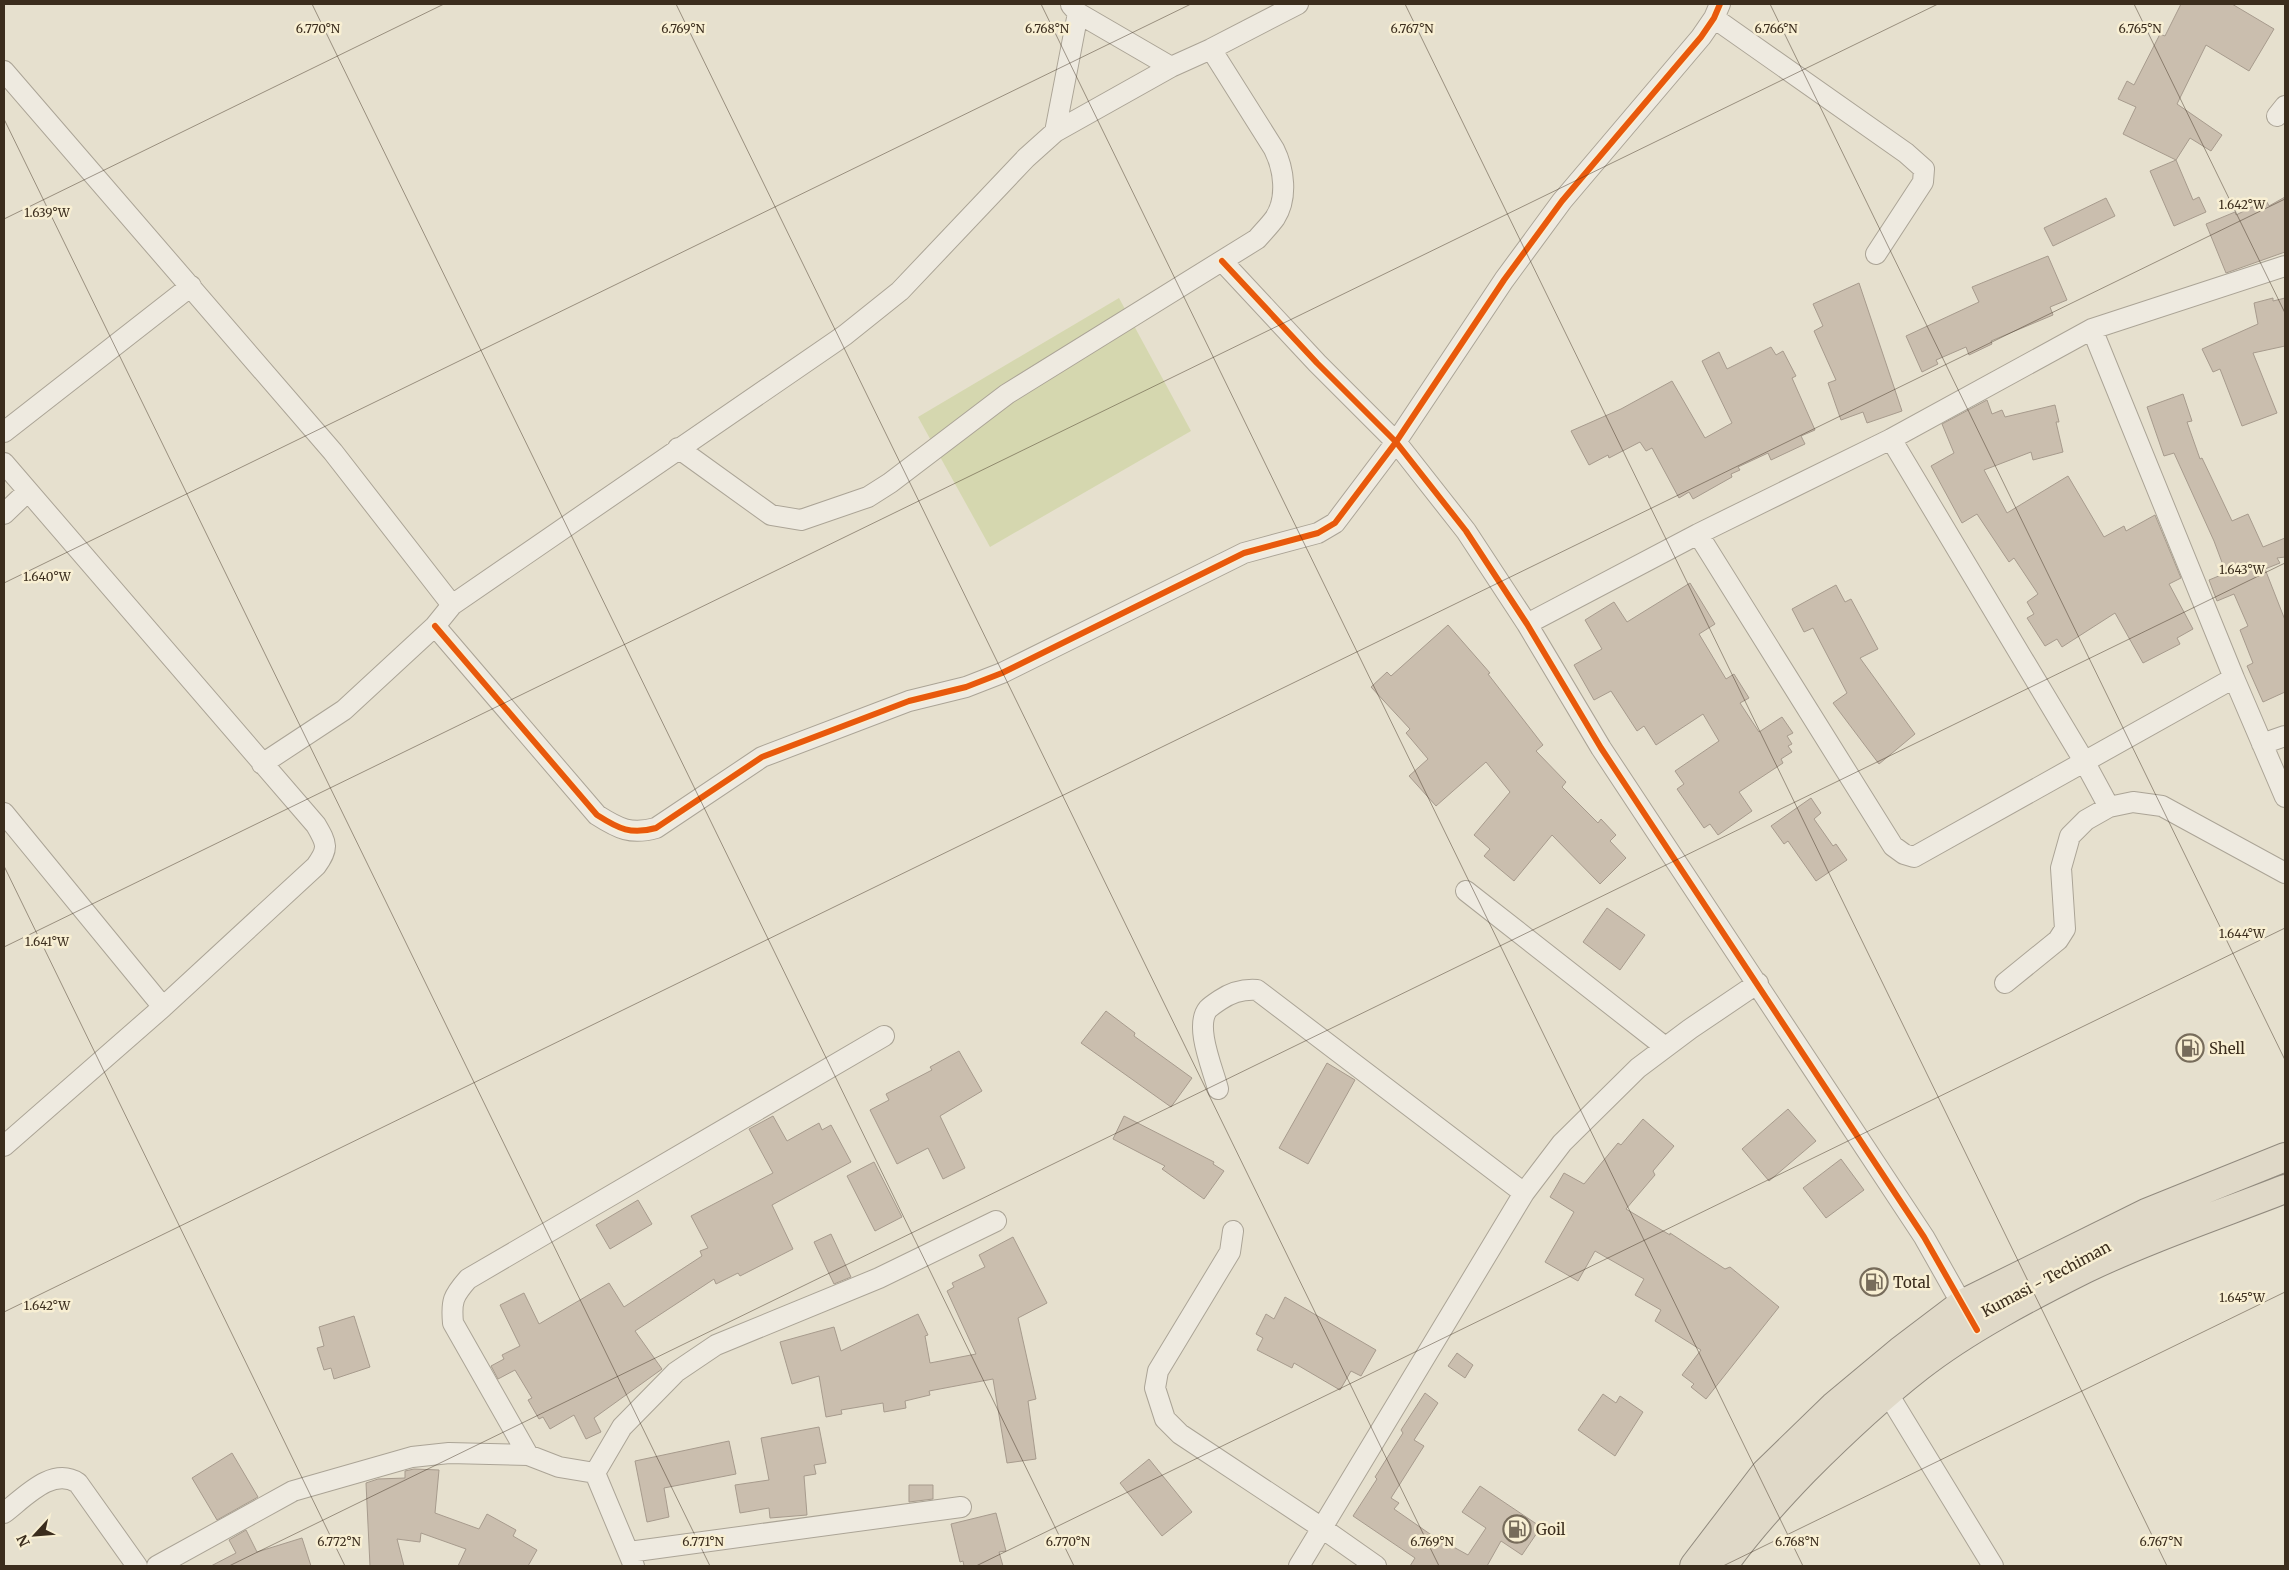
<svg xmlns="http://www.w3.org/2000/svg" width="2289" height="1570" viewBox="0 0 2289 1570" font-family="Merriweather,serif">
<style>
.green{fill:#d5d7af}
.building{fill:#cabeae;stroke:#a79b8d}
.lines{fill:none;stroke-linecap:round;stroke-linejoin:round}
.minor-casing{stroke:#aba496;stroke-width:22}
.trunk-casing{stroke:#918a7e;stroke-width:30}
.minor{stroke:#eeeae0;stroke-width:20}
.trunk{stroke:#e0d9c8;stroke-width:28}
.cycleway-casing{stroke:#f8efd3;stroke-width:9}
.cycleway{stroke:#e8590c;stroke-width:6}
.ticks{fill:none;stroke:#3b2d1d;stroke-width:1;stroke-opacity:0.45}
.labels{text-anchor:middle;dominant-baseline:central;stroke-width:5;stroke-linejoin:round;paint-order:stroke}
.poi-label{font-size:15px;fill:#3b2d1d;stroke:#f8efd3;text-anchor:start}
.street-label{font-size:15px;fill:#3b2d1d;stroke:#f8efd3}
.ticks-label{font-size:12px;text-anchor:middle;fill:#3b2d1d;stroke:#f8efd3;stroke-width:5;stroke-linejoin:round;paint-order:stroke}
</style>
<rect width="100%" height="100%" fill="#e6e0ce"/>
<path class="green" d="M 1119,298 L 1191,431 L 990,547 L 918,417 Z"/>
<path class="building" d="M 2181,4 L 2232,4 L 2274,29 L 2249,71 L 2206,45 L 2177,104 L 2222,135 L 2211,151 L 2190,138 L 2176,160 L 2123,134 L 2136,107 L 2118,99 L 2127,81 L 2134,85 L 2160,34 L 2165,36 Z
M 2176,160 L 2193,200 L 2199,197 L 2206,212 L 2174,226 L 2150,171 Z
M 2285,197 L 2285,252 L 2226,273 L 2206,224 L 2235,212 L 2236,215 L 2266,200 L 2269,206 Z
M 2106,198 L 2115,216 L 2053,246 L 2044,228 Z
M 2048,256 L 2067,300 L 2050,307 L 2053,315 L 1991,341 L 1992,344 L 1969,355 L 1966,347 L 1936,360 L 1938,364 L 1922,372 L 1906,336 L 1979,302 L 1972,287 Z
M 1859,283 L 1902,411 L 1867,423 L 1863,412 L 1841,420 L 1828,383 L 1836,380 L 1814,331 L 1823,326 L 1813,304 Z
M 2273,298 L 2273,301 L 2285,298 L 2285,346 L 2253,353 L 2277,413 L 2242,426 L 2220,369 L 2213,372 L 2202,349 L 2258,324 L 2254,303 Z
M 1771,347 L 1776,355 L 1783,351 L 1796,376 L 1792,378 L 1815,430 L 1801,436 L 1805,444 L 1771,460 L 1768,453 L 1738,467 L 1740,470 L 1731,474 L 1732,477 L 1693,499 L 1689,492 L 1679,498 L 1652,448 L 1646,451 L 1640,442 L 1609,458 L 1608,455 L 1589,465 L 1571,431 L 1621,409 L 1672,381 L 1705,438 L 1732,423 L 1702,361 L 1719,352 L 1727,369 Z
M 2183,394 L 2192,421 L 2187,422 L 2200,459 L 2202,458 L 2232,521 L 2248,514 L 2263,547 L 2285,538 L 2285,557 L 2277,558 L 2280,563 L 2265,569 L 2285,620 L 2285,692 L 2263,702 L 2247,666 L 2253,663 L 2240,630 L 2248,626 L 2234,594 L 2217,601 L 2209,580 L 2226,573 L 2214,541 L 2174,453 L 2164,456 L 2147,407 Z
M 1987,400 L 1992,414 L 2002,410 L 2005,417 L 2055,405 L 2059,422 L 2056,422 L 2063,452 L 2033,460 L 2031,452 L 1984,470 L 2007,513 L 2068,476 L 2104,537 L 2124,526 L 2126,531 L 2155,515 L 2181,578 L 2169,584 L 2193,629 L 2177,638 L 2180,644 L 2143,663 L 2115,613 L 2062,647 L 2057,639 L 2045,646 L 2027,618 L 2034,614 L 2027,602 L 2038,594 L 2014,558 L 2009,562 L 1977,514 L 1962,523 L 1931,466 L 1954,453 L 1942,424 Z
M 1690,583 L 1715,624 L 1699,634 L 1726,679 L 1734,674 L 1749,698 L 1740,703 L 1759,732 L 1782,717 L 1793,733 L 1787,736 L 1792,744 L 1788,746 L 1792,752 L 1781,759 L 1783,763 L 1739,792 L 1752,811 L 1718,835 L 1710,824 L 1704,828 L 1677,789 L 1684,784 L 1675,771 L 1719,741 L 1703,714 L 1656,745 L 1644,726 L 1637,731 L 1611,691 L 1594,700 L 1574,665 L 1602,649 L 1585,620 L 1614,602 L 1627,622 Z
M 1836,585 L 1845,602 L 1851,599 L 1878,649 L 1860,658 L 1915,734 L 1879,764 L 1833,703 L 1847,693 L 1813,628 L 1804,632 L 1792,609 Z
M 1448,625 L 1490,673 L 1488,674 L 1543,745 L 1536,751 L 1566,782 L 1562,787 L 1598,823 L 1601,819 L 1616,835 L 1610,841 L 1626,858 L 1600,884 L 1552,835 L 1514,881 L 1484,856 L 1490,849 L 1474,835 L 1510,792 L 1486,762 L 1436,806 L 1409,776 L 1428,759 L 1406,733 L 1410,729 L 1371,687 L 1387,672 L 1391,676 Z
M 1811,798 L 1821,813 L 1814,819 L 1833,846 L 1836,844 L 1847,860 L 1816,881 L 1788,841 L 1784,844 L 1771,826 Z
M 1607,908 L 1645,935 L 1620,970 L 1583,942 Z
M 1106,1011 L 1135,1033 L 1134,1036 L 1192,1078 L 1171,1107 L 1081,1043 Z
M 959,1051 L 982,1091 L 940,1116 L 965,1168 L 943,1179 L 928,1148 L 897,1164 L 870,1110 L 889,1100 L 886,1094 L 932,1070 L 930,1067 Z
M 1327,1063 L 1355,1080 L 1308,1164 L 1279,1148 Z
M 1788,1109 L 1816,1141 L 1769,1181 L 1742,1149 Z
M 773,1116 L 787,1141 L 819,1123 L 822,1130 L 831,1125 L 851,1162 L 772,1205 L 793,1249 L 740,1276 L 738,1273 L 716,1284 L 714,1279 L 635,1331 L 662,1369 L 594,1418 L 601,1432 L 586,1439 L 574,1415 L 550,1429 L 543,1417 L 539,1419 L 528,1400 L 532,1398 L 515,1370 L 498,1379 L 491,1366 L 504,1359 L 502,1355 L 520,1346 L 500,1305 L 524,1293 L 539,1324 L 609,1283 L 624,1307 L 702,1256 L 700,1251 L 708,1248 L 691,1216 L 773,1173 L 749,1129 Z
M 1124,1116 L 1214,1162 L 1213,1164 L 1224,1171 L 1204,1199 L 1162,1169 L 1165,1166 L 1113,1139 Z
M 1643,1119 L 1674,1146 L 1653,1171 L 1655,1175 L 1626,1209 L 1670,1235 L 1670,1233 L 1725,1269 L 1730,1267 L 1779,1307 L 1706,1399 L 1691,1387 L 1694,1384 L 1682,1375 L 1701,1350 L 1655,1321 L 1661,1310 L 1635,1295 L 1644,1279 L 1595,1251 L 1578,1281 L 1545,1262 L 1574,1212 L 1550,1197 L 1564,1173 L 1584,1184 L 1618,1143 L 1621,1145 Z
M 1841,1159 L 1864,1190 L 1826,1218 L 1803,1188 Z
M 874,1162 L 902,1217 L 875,1231 L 847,1176 Z
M 638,1200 L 652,1224 L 610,1249 L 596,1225 Z
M 831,1234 L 851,1277 L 834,1284 L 814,1242 Z
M 1013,1237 L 1047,1303 L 1018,1318 L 1036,1399 L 1028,1401 L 1036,1459 L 1007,1463 L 993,1379 L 929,1391 L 930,1395 L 905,1401 L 906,1408 L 884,1412 L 883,1403 L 841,1410 L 842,1414 L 826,1417 L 819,1376 L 792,1384 L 780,1342 L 834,1327 L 841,1351 L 918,1314 L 928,1335 L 925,1336 L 930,1363 L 976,1354 L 947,1291 L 954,1287 L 952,1283 L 985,1267 L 979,1255 Z
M 1285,1297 L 1376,1350 L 1361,1376 L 1351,1371 L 1340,1390 L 1294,1363 L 1292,1368 L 1257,1350 L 1263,1338 L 1256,1334 L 1266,1314 L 1274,1319 Z
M 354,1316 L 370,1367 L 334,1379 L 331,1368 L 324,1370 L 317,1348 L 324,1346 L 319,1327 Z
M 1457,1353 L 1473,1365 L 1465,1378 L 1448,1366 Z
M 1425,1393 L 1438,1403 L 1414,1440 L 1424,1446 L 1391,1498 L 1399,1503 L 1394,1509 L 1430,1534 L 1468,1555 L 1486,1528 L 1462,1512 L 1480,1486 L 1541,1527 L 1522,1555 L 1501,1541 L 1487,1566 L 1410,1566 L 1415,1558 L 1353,1516 L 1377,1479 L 1375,1477 L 1403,1433 L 1401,1430 Z
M 1603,1394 L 1616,1403 L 1620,1396 L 1643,1412 L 1615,1456 L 1578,1430 Z
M 819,1427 L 826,1463 L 814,1465 L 816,1474 L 804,1476 L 807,1515 L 770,1518 L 769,1508 L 740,1513 L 735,1485 L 769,1480 L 761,1438 Z
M 729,1441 L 736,1474 L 664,1488 L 669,1517 L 647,1522 L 635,1461 Z
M 232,1453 L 258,1497 L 217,1520 L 192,1478 Z
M 1149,1459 L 1192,1512 L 1162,1536 L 1120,1483 Z
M 414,1469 L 439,1470 L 435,1513 L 479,1529 L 487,1514 L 516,1530 L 513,1536 L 537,1550 L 528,1566 L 458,1566 L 466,1549 L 421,1533 L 420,1542 L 397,1539 L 404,1566 L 370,1566 L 366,1483 L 378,1479 L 405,1478 L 405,1471 Z
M 909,1485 L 933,1485 L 933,1499 L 909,1502 Z
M 996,1513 L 1006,1551 L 999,1552 L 1003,1566 L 964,1566 L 963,1561 L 960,1562 L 951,1524 Z
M 246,1530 L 257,1552 L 302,1538 L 311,1566 L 211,1566 L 236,1553 L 229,1540 Z"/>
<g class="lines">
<g class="minor-casing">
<path id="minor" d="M 1071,5 L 1078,13 L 1171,67
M 1714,18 L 1906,153 L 1924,169 L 1923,182 L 1876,254
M 4,71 L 333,452 L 452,605
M 2277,116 L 2285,106
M 1055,132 L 1078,13
M 1222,261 L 1317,363 L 1396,442 L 1466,531 L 1527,624 L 1601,748 L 1924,1237 L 1968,1315
M 4,432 L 191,286
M 1891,439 L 2084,761 L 2109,807
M 678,448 L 771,515 L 801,520 L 868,497 L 890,483 L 1007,394 L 1257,239 C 1263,232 1270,225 1275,218 C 1288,198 1284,169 1274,149 L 1211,49
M 4,463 L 316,825 C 327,844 329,848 316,866 L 163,1007 L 4,1146
M 4,514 L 27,492
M 1698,534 L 1893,846 L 1904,854 L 1914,857 L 2234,678 L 2092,329
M 1527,624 L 1698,534 L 1891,439 L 2092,329 L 2285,266
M 435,626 L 597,815 C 619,829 631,835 656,828 L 762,757 L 909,701 L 966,687 L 1002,673 L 1244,553 L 1318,533 L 1335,523 L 1396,442 L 1504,280 L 1562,201 L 1701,37 L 1714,18 L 1720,4
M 2234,678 L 2285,797
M 2262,744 L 2285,736
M 262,764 L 344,710 L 435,626 L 452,605 L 845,335 L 900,291 L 1026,158 L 1055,132 L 1171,67 L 1211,49 L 1298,4
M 4,813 L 163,1007
M 1466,891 L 1665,1047
M 2005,983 L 2058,940 L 2065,929 L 2061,868 L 2070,836 L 2086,820 L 2109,807 L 2133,802 L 2162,806 L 2285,873
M 1218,1089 C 1213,1069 1194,1026 1208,1009 C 1211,1006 1217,1002 1220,1000 C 1232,992 1244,989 1257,990 L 1524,1193
M 1233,1231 L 1230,1252 L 1158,1371 L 1155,1388 L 1165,1419 L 1180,1434 L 1322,1528 L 1376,1566
M 1888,1394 L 1993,1566
M 528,1455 L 453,1323 C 451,1301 453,1296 468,1279 L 884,1036
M 4,1513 C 24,1498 52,1466 78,1483 L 137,1566
M 629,1552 L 961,1507
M 157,1566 L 293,1491 L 412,1457 L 449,1453 L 528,1455 L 559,1467 L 595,1473
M 634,1566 L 595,1473 L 622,1427 L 676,1372 L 716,1345 L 879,1278 L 996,1221
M 1299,1566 L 1524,1193 L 1562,1143 L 1638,1068 L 1690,1029 L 1758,983"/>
</g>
<g class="trunk-casing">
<path id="trunk" d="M 1694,1566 L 1765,1473 L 1834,1406 L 1900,1351 L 1962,1304 L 2146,1213 L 2285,1157
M 1723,1566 C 1747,1532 1775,1501 1804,1471 C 1840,1435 1878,1399 1919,1367 C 1966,1330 2031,1296 2085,1269 C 2150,1238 2218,1215 2285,1189"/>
</g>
<use href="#minor" class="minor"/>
<use href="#trunk" class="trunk"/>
<g class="cycleway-casing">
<path id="cycleway" d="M 1222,261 L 1317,363 L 1396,442 L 1466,531 L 1527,624 L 1601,748 L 1924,1237 L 1977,1330
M 435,626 L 597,815 C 619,829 631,835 656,828 L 762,757 L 909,701 L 966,687 L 1002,673 L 1244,553 L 1318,533 L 1335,523 L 1396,442 L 1504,280 L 1562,201 L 1701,37 L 1714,18 L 1720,4"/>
</g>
<use href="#cycleway" class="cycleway"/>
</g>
<path class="ticks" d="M 312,4 L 1074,1566M 676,4 L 1439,1566M 1041,4 L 1803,1566M 1405,4 L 2167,1566M 1770,4 L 2285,1060M 2134,4 L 2285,313M 4,119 L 710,1566M 4,219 L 444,4M 4,583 L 1191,4M 4,866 L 345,1566M 4,947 L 1938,4M 4,1312 L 2285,199M 229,1566 L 2285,563M 976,1566 L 2285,928M 1723,1566 L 2285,1292"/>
<defs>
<g id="fuel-ring" transform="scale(1.4375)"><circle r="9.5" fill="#f8efd3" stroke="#776c5b" stroke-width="1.5"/><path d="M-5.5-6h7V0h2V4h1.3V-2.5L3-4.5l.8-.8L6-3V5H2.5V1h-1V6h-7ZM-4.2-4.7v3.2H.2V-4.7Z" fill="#776c5b"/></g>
</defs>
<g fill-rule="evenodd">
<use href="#fuel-ring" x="2190" y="1048"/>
<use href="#fuel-ring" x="1874" y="1282"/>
<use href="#fuel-ring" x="1517" y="1529"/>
</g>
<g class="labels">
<g class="poi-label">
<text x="2209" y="1048">Shell</text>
<text x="1893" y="1282">Total</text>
<text x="1536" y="1529">Goil</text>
</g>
<g class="street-label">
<text transform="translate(2046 1279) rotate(-28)">Kumasi - Techiman</text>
</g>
</g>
<g class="ticks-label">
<text x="318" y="33">6.770°N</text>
<text x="683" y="33">6.769°N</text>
<text x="1047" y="33">6.768°N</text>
<text x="1412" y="33">6.767°N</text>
<text x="1776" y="33">6.766°N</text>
<text x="2140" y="33">6.765°N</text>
<text x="2242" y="209">1.642°W</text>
<text x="47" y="217">1.639°W</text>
<text x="2242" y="574">1.643°W</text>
<text x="47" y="581">1.640°W</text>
<text x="2242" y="938">1.644°W</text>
<text x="47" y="946">1.641°W</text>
<text x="2242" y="1302">1.645°W</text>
<text x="47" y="1310">1.642°W</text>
<text x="339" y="1546">6.772°N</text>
<text x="703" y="1546">6.771°N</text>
<text x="1068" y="1546">6.770°N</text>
<text x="1432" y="1546">6.769°N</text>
<text x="1797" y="1546">6.768°N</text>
<text x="2161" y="1546">6.767°N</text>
</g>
<rect width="2289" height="1570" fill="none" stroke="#3b2d1d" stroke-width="10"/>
<g transform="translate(35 1535) rotate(244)" stroke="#f8efd3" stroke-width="4" paint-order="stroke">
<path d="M0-4L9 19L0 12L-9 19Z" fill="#3b2d1d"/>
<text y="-8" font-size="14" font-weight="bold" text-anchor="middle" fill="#3b2d1d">N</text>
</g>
</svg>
